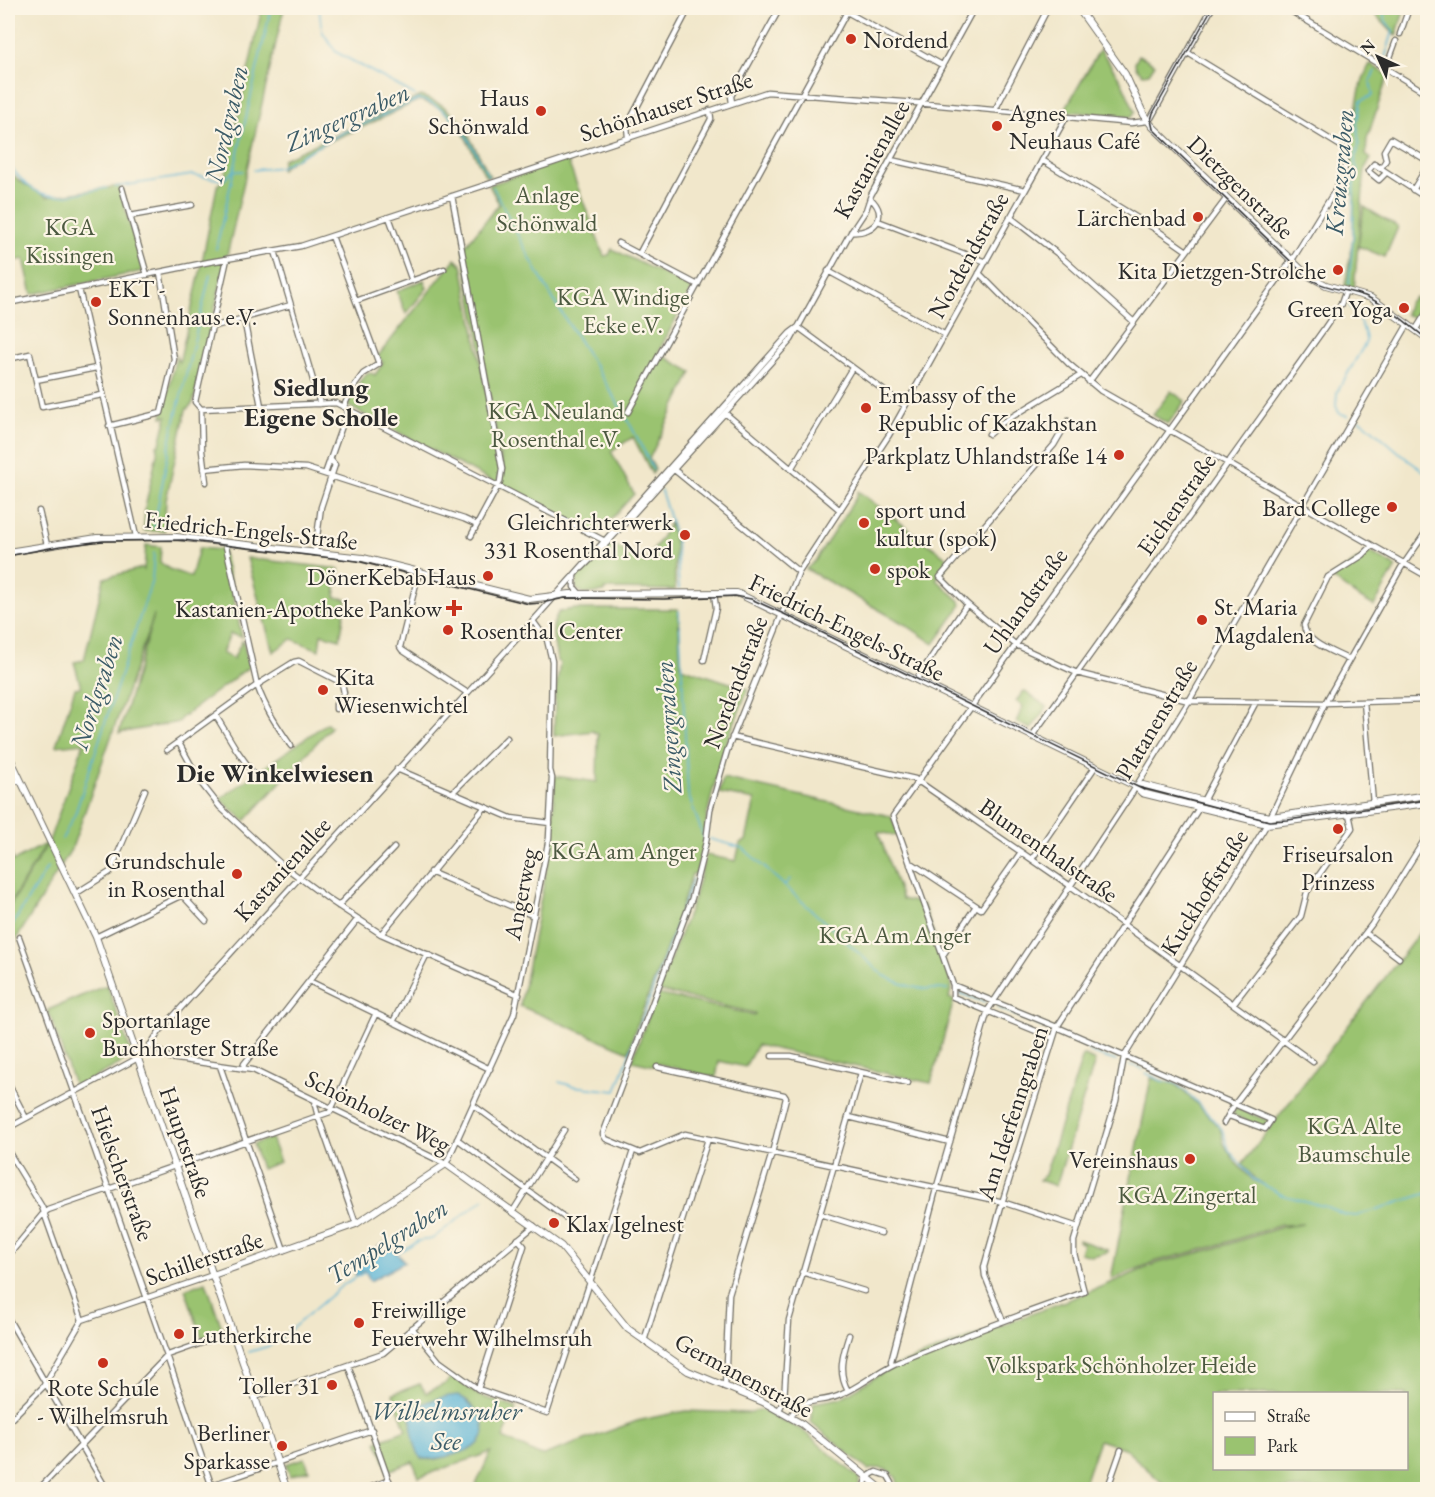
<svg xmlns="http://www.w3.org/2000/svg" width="1435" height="1497" viewBox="0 0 1435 1497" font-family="'EB Garamond',serif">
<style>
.green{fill:#9ac370;stroke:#62774e;stroke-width:1.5;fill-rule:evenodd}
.water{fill:#59b3d6;stroke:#426f80;stroke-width:1.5}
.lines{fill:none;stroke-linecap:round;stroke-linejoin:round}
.stream{stroke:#59b3d6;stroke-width:1.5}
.minor-casing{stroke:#706d63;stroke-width:7}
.major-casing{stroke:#706d63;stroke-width:8}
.minor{stroke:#fff;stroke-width:4.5}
.major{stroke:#fff;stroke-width:6}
.tram{stroke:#2b2b2b;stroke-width:1.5}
.poi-dot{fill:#c8321e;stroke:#fcf5e5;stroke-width:2}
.labels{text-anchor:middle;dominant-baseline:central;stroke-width:4.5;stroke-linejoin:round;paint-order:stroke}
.poi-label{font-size:24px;fill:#2b2b2b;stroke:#fcf5e5;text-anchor:start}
.street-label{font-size:24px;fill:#2b2b2b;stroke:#fcf5e5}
.park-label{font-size:24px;fill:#4c5940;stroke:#fcf5e5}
.water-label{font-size:26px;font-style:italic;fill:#3b5b67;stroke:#fcf5e5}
.neighbourhood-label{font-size:26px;font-weight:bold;fill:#2b2b2b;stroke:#fcf5e5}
</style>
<rect width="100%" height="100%" fill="#fcf5e5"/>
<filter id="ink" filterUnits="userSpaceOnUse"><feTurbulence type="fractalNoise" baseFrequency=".0167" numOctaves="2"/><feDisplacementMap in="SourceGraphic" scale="12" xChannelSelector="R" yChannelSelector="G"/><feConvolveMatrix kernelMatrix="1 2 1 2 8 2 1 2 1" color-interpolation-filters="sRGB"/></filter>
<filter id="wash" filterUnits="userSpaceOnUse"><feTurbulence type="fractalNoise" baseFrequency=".008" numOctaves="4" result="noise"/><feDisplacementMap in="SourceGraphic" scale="24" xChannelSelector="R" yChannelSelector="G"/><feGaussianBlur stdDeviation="1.35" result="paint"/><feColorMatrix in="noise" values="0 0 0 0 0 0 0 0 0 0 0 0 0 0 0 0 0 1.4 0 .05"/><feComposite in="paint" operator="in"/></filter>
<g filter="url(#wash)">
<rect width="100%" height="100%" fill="#f1e7cb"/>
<path class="green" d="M 262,8 L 284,8 L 193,403 L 186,410 L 166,500 L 164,531 L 144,531 L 145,508 L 158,449 L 157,445 L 160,444 L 167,416 L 162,417 L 176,356 L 179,363 L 200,272 L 217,186 L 224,179 Z
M 1372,8 L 1405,8 L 1396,36 L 1371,10 Z
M 1100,49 L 1122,82 L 1135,112 L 1131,117 L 1064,111 Z
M 1139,55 L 1155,64 L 1149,73 L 1143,74 L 1136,68 L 1135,63 Z
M 1370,64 L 1388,75 L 1367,139 L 1366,155 L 1371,159 L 1365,168 L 1354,289 L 1345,286 L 1353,238 L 1354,195 L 1341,187 C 1353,172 1345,163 1349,146 C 1357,119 1355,90 1370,64 Z
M 421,96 L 442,105 L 462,123 L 490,176 L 486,177 L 459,125 L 441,108 L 419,100 C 399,109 380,120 360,128 C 333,140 304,150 281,169 L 283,159 Z
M 567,159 L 604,256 L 609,255 L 612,249 L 692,288 L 658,353 L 692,372 L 649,459 L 655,469 L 652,474 L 633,437 L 611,451 L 634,494 L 597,535 L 501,485 L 503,469 L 463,249 L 499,204 L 489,185 Z
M 8,170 L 19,181 L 47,197 L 119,186 L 143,271 L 32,294 L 24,259 L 8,262 Z
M 1364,207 L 1398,227 L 1385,257 L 1358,246 Z
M 455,259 L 462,265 L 501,469 L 497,484 L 348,406 C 349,392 358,384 366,374 L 369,372 L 375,375 L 383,363 L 378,356 Z
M 424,280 L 427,288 L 406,314 L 397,291 Z
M 1415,297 L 1423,307 L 1416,319 L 1405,314 L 1409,302 Z
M 1171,391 L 1185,401 L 1168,424 L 1153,415 Z
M 858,491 L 951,561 L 936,579 L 960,601 L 961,606 L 934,644 L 906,625 L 806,569 L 815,561 L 857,496 Z
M 670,523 L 675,544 L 675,590 L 604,589 L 604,592 L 585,594 L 576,589 L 576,577 L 609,543 L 646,562 Z
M 146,545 L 161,547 L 160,562 L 169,569 L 191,577 L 199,548 L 223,550 L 242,637 L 230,634 L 222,653 L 233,659 L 242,641 L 243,641 L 249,667 L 181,718 L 179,722 L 119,733 L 154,615 L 72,848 L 8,953 L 8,909 L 49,841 L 84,743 L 56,746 L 75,688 L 81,687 L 74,662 L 84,660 L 104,578 L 143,568 L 144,570 Z
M 1370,552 L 1396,567 L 1374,606 L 1352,593 L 1331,577 Z
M 247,558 L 339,569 L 335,597 L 347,599 L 340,639 L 321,634 L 319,650 L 292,639 L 273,652 Z
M 573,609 L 678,609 L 681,667 L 748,689 L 727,741 L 716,778 L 707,815 L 704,843 L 696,874 L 692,874 L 674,929 L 633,1035 L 629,1052 L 520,1006 L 552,841 L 555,776 L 597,782 L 598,734 L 593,731 L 554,736 L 555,697 L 560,663 L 557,661 C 555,644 548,627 559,612 Z
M 1024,691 L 1047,707 L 1031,729 L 1016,722 L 1023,707 L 1016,701 Z
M 327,723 L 331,727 L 245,821 L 220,799 Z
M 723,778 L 890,816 L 892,818 L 899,836 L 878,832 L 902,899 L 923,904 L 952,985 L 949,998 L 954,1000 L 931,1083 L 757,1045 L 745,1067 L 719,1061 L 716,1078 L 656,1063 L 654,1066 L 632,1061 L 657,994 L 755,1015 L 755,1013 L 658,991 L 693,901 L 706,855 L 736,861 L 740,843 L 746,841 L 755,800 L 719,793 Z
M 47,843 L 8,907 L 8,848 L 14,861 Z
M 1427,923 L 1427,1489 L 1169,1489 L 1124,1448 L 1099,1440 L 1082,1489 L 898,1489 C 899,1471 884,1465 868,1470 L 811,1422 L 814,1403 L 841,1398 L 890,1368 L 1086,1293 L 1158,1263 L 1213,1249 L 1282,1227 L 1303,1224 L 1281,1225 L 1212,1247 L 1157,1261 L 1111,1279 L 1151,1078 L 1175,1084 L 1195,1102 L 1220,1128 L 1224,1144 L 1236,1163 L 1253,1180 L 1263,1184 L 1255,1179 L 1242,1164 ZM 1214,1394 L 1406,1394 L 1406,1468 L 1214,1468 Z
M 107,985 L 132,1055 L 129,1059 L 75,1088 L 48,1010 Z
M 1083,1055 L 1095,1061 L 1056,1186 L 1039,1180 L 1045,1175 Z
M 1235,1108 L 1269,1121 L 1265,1128 L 1233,1115 Z
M 271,1138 L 280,1162 L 261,1169 L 253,1144 Z
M 1079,1240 L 1108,1250 L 1108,1252 L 1092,1256 L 1080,1253 L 1083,1244 L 1079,1242 Z
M 206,1282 L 223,1331 L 202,1338 L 185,1289 Z
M 452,1376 L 478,1395 L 516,1408 L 503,1438 L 541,1456 L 637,1421 L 655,1417 L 686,1411 L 747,1413 L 761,1410 L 802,1430 L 859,1478 L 859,1489 L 474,1489 L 491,1452 L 419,1477 L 413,1462 L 388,1471 L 377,1441 L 406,1430 L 393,1394 L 420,1384 L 426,1393 L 447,1383 ZM 467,1400 C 476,1411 493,1434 476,1445 C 469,1449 460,1452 453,1454 C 443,1458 432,1462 421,1458 L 414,1439 L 411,1419 Z
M 305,1458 L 309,1470 L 290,1476 L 286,1464 Z"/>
<path class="water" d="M 386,1242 L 405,1262 L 370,1281 L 365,1270 L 356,1276 L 352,1263 Z
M 458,1395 C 472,1402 492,1426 480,1442 C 472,1452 433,1462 421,1458 C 414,1447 409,1424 412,1410 C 424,1401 443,1396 458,1395 Z"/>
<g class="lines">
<path class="stream" d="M 319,8 L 322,31 L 336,52 L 415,95
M 1382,8 L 1385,20 L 1393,31 L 1385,58
M 8,163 C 39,208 59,196 107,188
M 254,170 L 280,167 L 344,132 L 355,128 L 419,99 C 459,110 470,142 488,176
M 115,187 L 192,175 L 224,180 L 233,171 L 243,171
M 493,187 C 511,222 529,258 549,292 C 584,352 625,407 653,470
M 216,249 L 271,8
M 1349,284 L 1353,235 L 1354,181 L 1358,171 L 1355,163 L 1359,144 L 1357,122 L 1361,101 L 1373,95 L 1370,81 L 1375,71
M 1348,302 C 1354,315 1366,327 1366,342 L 1337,392 L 1336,406 L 1339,413 L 1348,416
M 1359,420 L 1365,423 L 1408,460 L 1428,474
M 661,491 L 676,538 L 679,589
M 154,527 L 172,433 L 210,275
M 679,611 L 688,794 L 704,838
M 62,839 L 75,814 L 152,580 L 154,553
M 710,839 L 743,848 L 883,975 C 908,988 920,990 948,989
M 784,886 L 790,879
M 8,932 L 47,868
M 957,992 L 984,1002
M 997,1007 L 1085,1046 L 1091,1053 L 1116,1061
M 1129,1065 L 1139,1067 L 1143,1070
M 1146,1073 L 1162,1081 L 1176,1083 L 1193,1098 L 1222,1129 L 1229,1150 L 1253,1179 L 1282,1195 L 1327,1207 L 1345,1215 L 1356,1216 L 1428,1193
M 559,1082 L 573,1086 L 616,1091 L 693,879
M 397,1253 L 418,1241 L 432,1239 L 484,1199
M 249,1352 L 266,1347 L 276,1342 L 344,1284 L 367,1271"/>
</g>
</g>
<g filter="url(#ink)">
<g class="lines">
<g class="minor-casing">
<path id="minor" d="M 963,8 L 972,12
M 1286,8 L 1428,94
M 1423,8 L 1428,10
M 847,12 L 942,65
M 1400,34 L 1409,8
M 1386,68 L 1396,41
M 732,103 L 731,96 L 780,8
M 995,110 L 1048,8
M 1064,117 L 1064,121 L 889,435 L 799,572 L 727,751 L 710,810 L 706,842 L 692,898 L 603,1134 L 606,1139 L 640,1153 L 685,1134 L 999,1201 L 1078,1227
M 628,137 L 627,126 L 689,8
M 891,160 L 1025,190
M 1042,160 L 1157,230 L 1187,251
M 1381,168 L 1386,160 L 1384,151 L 1391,139 L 1428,161
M 1386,173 L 1379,180 L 1368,171 L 1374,164 L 1428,199
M 122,188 L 147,275
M 1413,190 L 1428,165
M 452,196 L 502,469 L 500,482 L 471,536
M 130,216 L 192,205
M 389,217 L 412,281
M 1010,217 L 1058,254 L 1134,322
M 878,221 L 986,262
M 851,232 C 874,234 890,216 870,198
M 332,236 L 379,364 L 363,374 L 352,389 L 344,406
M 618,243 L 698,285
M 275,251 L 320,404
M 639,254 L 711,119 L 710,110
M 227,259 L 195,402 L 201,409 L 336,403 L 605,541
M 828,271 L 944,334
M 979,273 L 1069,364 L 1101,391 L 1428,577
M 79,289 L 136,536
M 356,301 L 444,269
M 8,303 L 209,262 L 301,246 L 767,92 L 917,103 L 1131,123 L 1147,121 L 1151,118 L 1212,8
M 244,319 L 261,406
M 212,327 L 291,305
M 798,327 L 905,406
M 1416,329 L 1428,310
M 8,359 L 30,354 L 42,407 L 102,395
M 36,380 L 96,368
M 1089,382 L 1226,199
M 201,409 L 202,451 L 206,482
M 628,412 L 849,8
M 725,413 L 840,510
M 1068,421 L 1054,445 L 940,577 L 967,604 L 1016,645 L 1077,673 L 1189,701 L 1325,703 L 1428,700
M 109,426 L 161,413 L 174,359 L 160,272
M 989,434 L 1000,424 L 1081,375
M 672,468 L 799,572
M 204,469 L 244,465 L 306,468 L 464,519 L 477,525
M 791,469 L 852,368
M 325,474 L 348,409
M 39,511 L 47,545
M 225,542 L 257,685 C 265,708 277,726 291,746
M 315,552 L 321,507 L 335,465 L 330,459
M 582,568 L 607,543 L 791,340 L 848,237 L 866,210 L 871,195 L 974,8
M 419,572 L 400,647 L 402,650 L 466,692
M 574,576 L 574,587 L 580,594
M 704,660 L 716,608 L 714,593
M 1349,660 C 1335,652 1305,643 1304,625 L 1328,577 L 1363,555 L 1372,546
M 916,680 L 967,604
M 1364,702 L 1373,803
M 216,716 L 236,749 L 253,773
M 1032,736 L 1324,329 L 1341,304 L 1346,290
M 732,737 L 915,779 L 1069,885 L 1313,1062
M 179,743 L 201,783 L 220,807 L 281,864 L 331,901 L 381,934 L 519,995
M 167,750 L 257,685 L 294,662 L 299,661 L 342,683 L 344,693 L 336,704 L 336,709
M 397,769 L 511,818 L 550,823
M 8,784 L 20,780
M 452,793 L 507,738
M 1203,801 L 1256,702
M 1032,859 L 1095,767
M 910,865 L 913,864 L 981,909 L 1021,852
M 430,872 L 534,916
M 75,894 L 110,872 L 145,790
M 338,906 L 394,848
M 1366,933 L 1399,958
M 381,934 L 485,807
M 19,937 C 85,1121 150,1305 213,1490
M 96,937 L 182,895 L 206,921
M 943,955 L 976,906
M 309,981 L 490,1069
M 953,985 L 1057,1027 L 1271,1120 L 1265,1129 L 1229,1116
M 1233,1004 L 1301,916 L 1307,892 L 1352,828 L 1349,814
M 393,1022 L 427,954
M 1053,1038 L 953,997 L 953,985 L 893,816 L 1294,257 L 1344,176 L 1346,152 L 1344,148 L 1188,53
M 150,1045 L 170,1058 L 253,1070 L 446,1164 L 514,1014 L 549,838 L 552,778 L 550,770 L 552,661 L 547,640 L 533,621
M 772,1056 L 791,1056 L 908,1083
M 220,1066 L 284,1250
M 657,1067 L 784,1095 L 786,1098 L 772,1153 L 729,1294 L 725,1387
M 243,1069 L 244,1064 L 357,920
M 8,1083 L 26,1118
M 316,1101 L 315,1105 L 317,1113 L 356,1224
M 473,1105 L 575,1179
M 849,1117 L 950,1142
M 1224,1123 L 1234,1105 L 1372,924 L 1428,834
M 8,1128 L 138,1058 L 147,1050 L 159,1032 L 533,621 L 790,333 L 798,327
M 457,1139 L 564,1217
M 8,1151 L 42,1207 L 82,1320
M 513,1211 L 564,1130
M 820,1214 L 881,1233
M 8,1256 L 42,1215 L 48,1210 L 330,1112 L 376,1013
M 802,1272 L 864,1291
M 8,1318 L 107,1490
M 1003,1321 L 985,1276 L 984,1267 L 1002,1203 L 1057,1027 L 1199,808
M 412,1328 L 439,1361 L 478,1389 L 547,1413 L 633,1151
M 644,1341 L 708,1139
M 348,1365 L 392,1490
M 892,1365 L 891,1361 L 935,1193 L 988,1010 L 1132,793 L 1189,701 L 1408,324
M 478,1389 L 524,1246 L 518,1239
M 848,1391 C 837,1372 843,1354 849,1335
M 255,1397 L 383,1353 L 534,1226
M 779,1410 L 784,1400 L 789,1320 L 861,1073
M 790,1417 C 803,1396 818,1404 838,1396 C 858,1388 875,1373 894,1364 C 957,1337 1021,1315 1084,1292 L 1074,1253 L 1074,1241 L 1116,1101 L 1124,1057 L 1267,824 L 1325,703 L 1401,568 L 1428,529
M 8,1422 L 43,1387 L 82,1320 L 213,1275
M 38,1490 L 168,1355 L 233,1332
M 206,1490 L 215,1484 L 372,1430
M 364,1490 L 389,1480
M 864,1490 C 864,1481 868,1475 876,1472 L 888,1476 L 892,1483 L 892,1490
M 1107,1490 L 1121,1450"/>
</g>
<g class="major-casing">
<path id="major" d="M 1078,8 L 1125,74 L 1144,115 L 1152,126 L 1307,275 L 1326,285 L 1371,298 L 1428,339
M 8,552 L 97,538 L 176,537 L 363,558 L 529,599 L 570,594 L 737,593 L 1135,786 L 1142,793 L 1267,824 L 1428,803
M 8,754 L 96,937 L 287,1490
M 1135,786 L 1143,785 L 1254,814 L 1271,817 L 1428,795
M 213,1275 L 356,1224 L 446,1164 L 561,1246 L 628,1329 L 688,1371 L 763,1402 L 802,1424 L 883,1490"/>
</g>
<use href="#minor" class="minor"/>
<use href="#major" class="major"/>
<path class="tram" d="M 1212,8 L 1153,113 L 1151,120 L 1153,129 L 1307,277 C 1324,289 1346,289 1365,296 C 1388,306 1408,324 1428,340
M 8,556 L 60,546 L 103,541 L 183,540 L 357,561 L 529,604 L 541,603 L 565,598 L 664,599 L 735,596 L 751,599 L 784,614 L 1144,790
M 1138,787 L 1269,821 L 1288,820 L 1428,800"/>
</g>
</g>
<g class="poi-dot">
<circle cx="851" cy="39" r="6"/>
<circle cx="541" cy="111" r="6"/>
<circle cx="997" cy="126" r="6"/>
<circle cx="1198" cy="217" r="6"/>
<circle cx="1338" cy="270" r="6"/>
<circle cx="96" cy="302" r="6"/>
<circle cx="1404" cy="308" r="6"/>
<circle cx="866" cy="408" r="6"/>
<circle cx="1119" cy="455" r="6"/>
<circle cx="1392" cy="507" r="6"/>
<circle cx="864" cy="523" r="6"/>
<circle cx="685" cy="535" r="6"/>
<circle cx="875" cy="569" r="6"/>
<circle cx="488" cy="576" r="6"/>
<path d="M451 599h6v6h6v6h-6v6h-6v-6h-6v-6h6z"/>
<circle cx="1202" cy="620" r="6"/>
<circle cx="448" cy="630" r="6"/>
<circle cx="323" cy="690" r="6"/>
<circle cx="1338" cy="829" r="6"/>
<circle cx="237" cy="874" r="6"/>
<circle cx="90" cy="1033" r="6"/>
<circle cx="1190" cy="1159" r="6"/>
<circle cx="554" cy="1223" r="6"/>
<circle cx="359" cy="1323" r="6"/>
<circle cx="179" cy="1334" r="6"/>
<circle cx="103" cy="1363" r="6"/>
<circle cx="332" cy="1385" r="6"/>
<circle cx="282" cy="1446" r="6"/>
</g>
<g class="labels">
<g class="poi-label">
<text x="863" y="39">Nordend</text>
<text x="529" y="97" text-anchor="end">Haus<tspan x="529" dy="28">Schönwald</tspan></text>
<text x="1009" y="112">Agnes<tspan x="1009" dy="28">Neuhaus Café</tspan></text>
<text x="1186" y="217" text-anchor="end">Lärchenbad</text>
<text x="1326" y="270" text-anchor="end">Kita Dietzgen-Strolche</text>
<text x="108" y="288">EKT -<tspan x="108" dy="28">Sonnenhaus e.V.</tspan></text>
<text x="1392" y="308" text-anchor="end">Green Yoga</text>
<text x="878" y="394">Embassy of the<tspan x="878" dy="28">Republic of Kazakhstan</tspan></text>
<text x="1107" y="455" text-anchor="end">Parkplatz Uhlandstraße 14</text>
<text x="1380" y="507" text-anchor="end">Bard College</text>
<text x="876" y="509">sport und<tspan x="876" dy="28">kultur (spok)</tspan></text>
<text x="673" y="521" text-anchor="end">Gleichrichterwerk<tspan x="673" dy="28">331 Rosenthal Nord</tspan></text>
<text x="887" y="569">spok</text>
<text x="476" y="576" text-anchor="end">DönerKebabHaus</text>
<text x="1214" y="606">St. Maria<tspan x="1214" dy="28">Magdalena</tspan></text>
<text x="442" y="608" text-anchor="end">Kastanien-Apotheke Pankow</text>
<text x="460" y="630">Rosenthal Center</text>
<text x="335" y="676">Kita<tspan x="335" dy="28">Wiesenwichtel</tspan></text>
<text x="1338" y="853" text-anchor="middle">Friseursalon<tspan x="1338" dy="28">Prinzess</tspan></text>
<text x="225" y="860" text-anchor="end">Grundschule<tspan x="225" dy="28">in Rosenthal</tspan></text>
<text x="102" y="1019">Sportanlage<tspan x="102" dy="28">Buchhorster Straße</tspan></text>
<text x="1178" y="1159" text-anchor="end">Vereinshaus</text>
<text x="566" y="1223">Klax Igelnest</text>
<text x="371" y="1309">Freiwillige<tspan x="371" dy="28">Feuerwehr Wilhelmsruh</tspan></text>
<text x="191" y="1334">Lutherkirche</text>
<text x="320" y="1385" text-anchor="end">Toller 31</text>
<text x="103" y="1387" text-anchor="middle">Rote Schule<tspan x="103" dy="28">- Wilhelmsruh</tspan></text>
<text x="270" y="1432" text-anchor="end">Berliner<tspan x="270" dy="28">Sparkasse</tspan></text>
</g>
<g class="street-label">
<text transform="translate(666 106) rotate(-18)">Schönhauser Straße</text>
<text transform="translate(871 159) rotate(-61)">Kastanienallee</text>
<text transform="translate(1241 187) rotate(44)">Dietzgenstraße</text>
<text transform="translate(968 255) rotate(-61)">Nordendstraße</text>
<text transform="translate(1176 504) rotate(-55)">Eichenstraße</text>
<text transform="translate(251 530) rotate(6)">Friedrich-Engels-Straße</text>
<text transform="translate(1025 601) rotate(-54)">Uhlandstraße</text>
<text transform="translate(847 627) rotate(26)">Friedrich-Engels-Straße</text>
<text transform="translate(735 682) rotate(-69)">Nordendstraße</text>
<text transform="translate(1156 719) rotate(-59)">Platanenstraße</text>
<text transform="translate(1049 850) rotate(35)">Blumenthalstraße</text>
<text transform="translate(282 869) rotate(-48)">Kastanienallee</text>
<text transform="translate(1204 892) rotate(-58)">Kuckhoffstraße</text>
<text transform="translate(520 894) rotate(-79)">Angerweg</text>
<text transform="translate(378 1111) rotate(26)">Schönholzer Weg</text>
<text transform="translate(1012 1113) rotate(-72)">Am Iderfenngraben</text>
<text transform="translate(186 1142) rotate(71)">Hauptstraße</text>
<text transform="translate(123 1173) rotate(70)">Hielscherstraße</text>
<text transform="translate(204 1258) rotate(-19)">Schillerstraße</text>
<text transform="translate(744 1375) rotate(28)">Germanenstraße</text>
</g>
<g class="park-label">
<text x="547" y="194">Anlage<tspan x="547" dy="28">Schönwald</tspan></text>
<text x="70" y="226">KGA<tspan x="70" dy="28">Kissingen</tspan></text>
<text x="623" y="296">KGA Windige<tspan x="623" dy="28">Ecke e.V.</tspan></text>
<text x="556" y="410">KGA Neuland<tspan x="556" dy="28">Rosenthal e.V.</tspan></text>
<text x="624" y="850">KGA am Anger</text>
<text x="895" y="934">KGA Am Anger</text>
<text x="1354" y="1125">KGA Alte<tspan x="1354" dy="28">Baumschule</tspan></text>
<text x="1187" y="1194">KGA Zingertal</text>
<text x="1121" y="1364">Volkspark Schönholzer Heide</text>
</g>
<g class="water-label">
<text transform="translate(347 117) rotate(-24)">Zingergraben</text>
<text transform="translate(226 124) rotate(-77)">Nordgraben</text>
<text transform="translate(1339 172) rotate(-85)">Kreuzgraben</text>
<text transform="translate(96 692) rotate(-72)">Nordgraben</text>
<text transform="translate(668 727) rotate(-94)">Zingergraben</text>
<text transform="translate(387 1241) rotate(-32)">Tempelgraben</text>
<text x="446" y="1411">Wilhelmsruher<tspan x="446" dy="30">See</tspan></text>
</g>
<g class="neighbourhood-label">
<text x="321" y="387">Siedlung<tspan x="321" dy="30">Eigene Scholle</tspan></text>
<text x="275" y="773">Die Winkelwiesen</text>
</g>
</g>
<rect width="1435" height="1497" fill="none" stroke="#fcf5e5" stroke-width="30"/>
<rect x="1213" y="1392" width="195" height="78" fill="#fcf5e5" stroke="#a8a49b" stroke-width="1.5"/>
<rect x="1225" y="1412" width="30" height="9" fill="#ffffff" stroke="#a8a49b" stroke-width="1.5"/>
<text x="1267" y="1422" font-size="18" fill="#2b2b2b">Straße</text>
<rect x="1225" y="1437" width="30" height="18" fill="#9ac370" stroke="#a8a49b" stroke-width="1.5"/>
<text x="1267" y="1452" font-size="18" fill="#2b2b2b">Park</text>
<g transform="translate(1378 57) rotate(315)" stroke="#fcf5e5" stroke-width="4.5" paint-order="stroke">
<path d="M0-4.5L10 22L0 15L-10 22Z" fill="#2b2b2b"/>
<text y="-9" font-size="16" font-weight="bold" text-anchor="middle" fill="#2b2b2b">N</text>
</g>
</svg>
